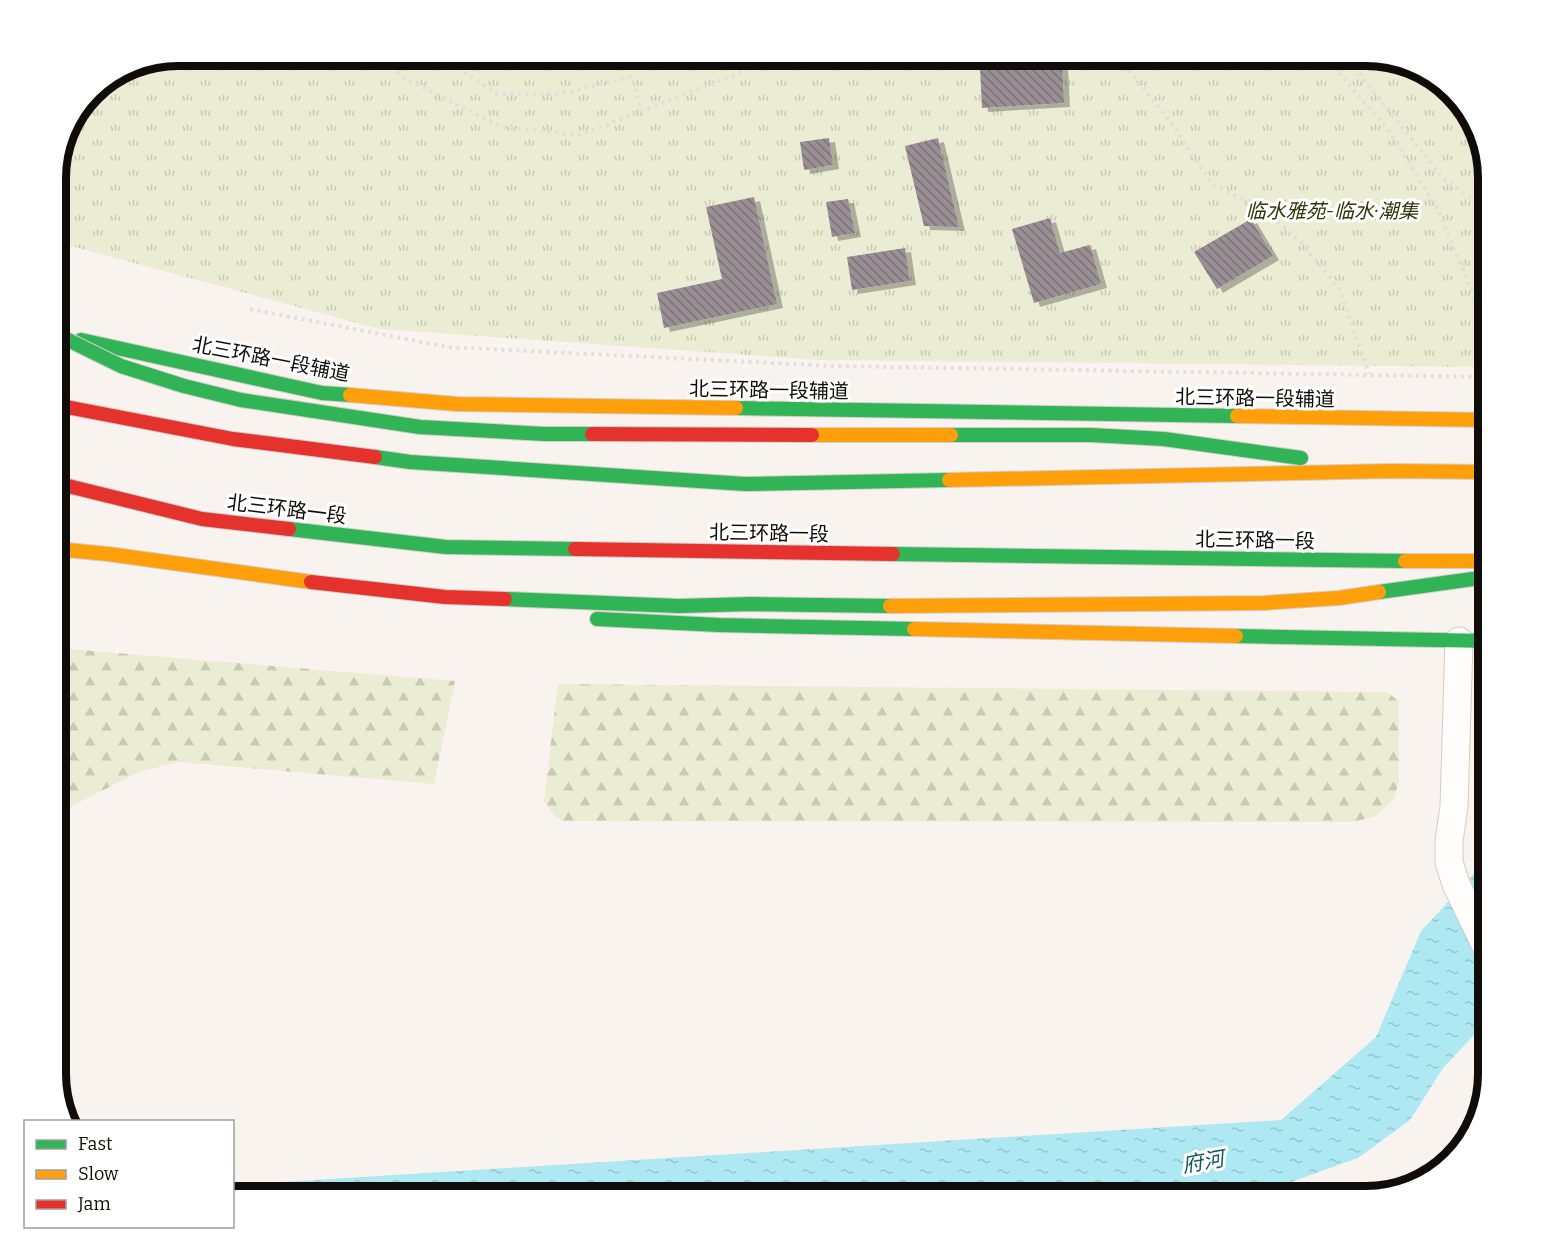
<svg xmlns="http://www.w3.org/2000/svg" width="1544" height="1252" viewBox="0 0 1544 1252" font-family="Bitter,'Noto Sans SC',serif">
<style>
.forest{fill:url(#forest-firs)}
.park{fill:url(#park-tufts)}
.water{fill:url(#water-ripples)}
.building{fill:url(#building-back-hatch);filter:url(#shadow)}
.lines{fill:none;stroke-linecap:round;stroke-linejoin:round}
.street-casing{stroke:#d2cdca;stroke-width:29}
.fast-casing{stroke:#d2cdca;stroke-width:16}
.slow-casing{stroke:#d2cdca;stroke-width:16}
.jam-casing{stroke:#d2cdca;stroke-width:16}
.path{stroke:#e0dfdd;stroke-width:4;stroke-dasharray:3 4.5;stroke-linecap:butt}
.street{stroke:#fefdfc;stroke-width:27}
.fast{stroke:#30b455;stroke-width:14}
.slow{stroke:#ff9f0a;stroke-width:14}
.jam{stroke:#e5322d;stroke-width:14}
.fast-bridge-casing{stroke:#d2cdca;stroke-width:16;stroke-linecap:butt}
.slow-bridge-casing{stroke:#d2cdca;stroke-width:16;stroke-linecap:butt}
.jam-bridge-casing{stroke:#d2cdca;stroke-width:16;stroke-linecap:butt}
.fast-bridge{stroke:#30b455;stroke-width:14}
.slow-bridge{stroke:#ff9f0a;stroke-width:14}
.jam-bridge{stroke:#e5322d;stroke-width:14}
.labels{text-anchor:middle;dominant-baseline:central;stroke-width:6;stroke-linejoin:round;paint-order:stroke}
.park-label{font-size:20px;font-style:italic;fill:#303706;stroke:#fff}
.street-label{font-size:20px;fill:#0f0c09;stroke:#fff}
.water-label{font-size:21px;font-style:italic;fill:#105864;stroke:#fff}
.rim{fill:none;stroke:#0f0c09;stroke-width:8}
</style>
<defs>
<pattern id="forest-firs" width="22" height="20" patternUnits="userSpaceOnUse" patternTransform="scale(1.5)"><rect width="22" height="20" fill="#eaedd3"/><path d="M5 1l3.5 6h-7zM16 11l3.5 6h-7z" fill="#c8cab4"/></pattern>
<pattern id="park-tufts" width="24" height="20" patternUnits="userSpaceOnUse" patternTransform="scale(1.5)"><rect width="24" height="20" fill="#eaedd3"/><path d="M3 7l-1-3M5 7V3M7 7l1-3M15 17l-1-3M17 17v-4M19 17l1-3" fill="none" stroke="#c8cab4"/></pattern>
<pattern id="water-ripples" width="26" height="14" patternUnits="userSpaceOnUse" patternTransform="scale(1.5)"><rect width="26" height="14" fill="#aee8f3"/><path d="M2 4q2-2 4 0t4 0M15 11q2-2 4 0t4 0" fill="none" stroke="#94c6cf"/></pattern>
<pattern id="building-back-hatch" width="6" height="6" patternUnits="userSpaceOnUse" patternTransform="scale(1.5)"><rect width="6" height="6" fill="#998f95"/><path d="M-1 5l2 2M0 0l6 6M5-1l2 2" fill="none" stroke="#7b7378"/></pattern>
<filter id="shadow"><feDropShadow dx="6" dy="4" stdDeviation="0" flood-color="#0004"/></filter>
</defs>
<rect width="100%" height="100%" fill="#f8f3ee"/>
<path class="forest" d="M 56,648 L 455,681 L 434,784 L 178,762 L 141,771 L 56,814 Z
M 558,684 L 1388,692 L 1399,702 L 1399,781 L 1394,799 L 1376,816 L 1354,822 L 563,821 L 554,815 L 544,801 Z"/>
<path class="park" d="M 178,56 L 1366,56 L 1406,62 L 1446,86 L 1476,124 L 1488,178 L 1488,367 L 820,360 L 380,329 L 56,242 L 56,170 L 68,124 L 97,86 L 131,65 Z
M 1487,704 L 1488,704 L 1488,858 L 1478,834 Z"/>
<path class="water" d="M 1488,859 L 1488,1020 L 1443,1068 L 1410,1120 L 1358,1158 L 1277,1187 L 1206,1196 L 233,1196 L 233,1185 L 1281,1120 L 1376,1037 L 1421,931 Z"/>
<path class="building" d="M 1062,64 L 1064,103 L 982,108 L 980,69 Z
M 829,138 L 833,165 L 804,170 L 800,142 Z
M 938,138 L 959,227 L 924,226 L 905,146 Z
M 754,197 L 777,304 L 664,328 L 657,293 L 722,279 L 706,207 Z
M 848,199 L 855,233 L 832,237 L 826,202 Z
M 1050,218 L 1060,253 L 1090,245 L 1101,284 L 1034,303 L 1012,229 Z
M 1251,219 L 1273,256 L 1217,289 L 1194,252 Z
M 905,248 L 910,281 L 852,290 L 847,257 Z"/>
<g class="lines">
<g class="street-casing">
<path id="street" d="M 1459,641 L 1454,807 L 1449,841 L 1449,862 L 1456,884 L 1488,950"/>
</g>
<g class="fast-casing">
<path id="fast" d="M 81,340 L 322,393 L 350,395
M 736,408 L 1237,416
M 951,435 L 1091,435 L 1164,439 L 1301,458
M 375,457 L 410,462 L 745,484 L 949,480
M 289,529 L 446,547 L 575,549
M 893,554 L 1405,561
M 1379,592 L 1480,578
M 505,599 L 679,606 L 751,604 L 890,606
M 597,619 L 719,625 L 914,629
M 1236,636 L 1488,641"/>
</g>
<g class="slow-casing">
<path id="slow" d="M 350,395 L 457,404 L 736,408
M 1237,416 L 1488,420
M 949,480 L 1391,471 L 1488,472
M 56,549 L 108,554 L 311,582
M 1405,561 L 1488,561
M 890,606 L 1264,603 L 1339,598 L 1379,592
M 914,629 L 1236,636"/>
</g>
<g class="jam-casing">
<path id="jam" d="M 56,405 L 233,439 L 375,457
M 56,483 L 202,519 L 289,529
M 575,549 L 893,554
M 311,582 L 445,597 L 505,599"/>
</g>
<path class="path" d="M 381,56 L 404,78 L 502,127 L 580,135 L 782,56
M 439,56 L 498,94 L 559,94 L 631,77 L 642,111
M 1112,56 L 1122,61 L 1173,125 L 1212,184 L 1260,207 L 1299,240 L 1340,290 L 1369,374
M 1324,56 L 1390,132 L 1437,208 L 1483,317
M 1345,56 L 1443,178 L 1488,210
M 250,309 L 447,347 L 833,366 L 1488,377"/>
<use href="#street" class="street"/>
<use href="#fast" class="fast"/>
<use href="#slow" class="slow"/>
<use href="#jam" class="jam"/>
<g class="fast-bridge-casing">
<path id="fast-bridge" d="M 56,334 L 121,366 L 184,386 L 241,400 L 420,427 L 545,434 L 592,434"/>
</g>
<g class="slow-bridge-casing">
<path id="slow-bridge" d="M 812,435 L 951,435"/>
</g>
<g class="jam-bridge-casing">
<path id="jam-bridge" d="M 592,434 L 812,435"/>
</g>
<use href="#fast-bridge" class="fast-bridge"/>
<use href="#slow-bridge" class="slow-bridge"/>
<use href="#jam-bridge" class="jam-bridge"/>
</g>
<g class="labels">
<g class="park-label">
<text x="1332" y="211">临水雅苑-临水·潮集</text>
</g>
<g class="street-label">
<text transform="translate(271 359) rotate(11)">北三环路一段辅道</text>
<text transform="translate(769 390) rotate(1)">北三环路一段辅道</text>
<text transform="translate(1255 398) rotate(1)">北三环路一段辅道</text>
<text transform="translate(287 509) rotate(7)">北三环路一段</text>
<text transform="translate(769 533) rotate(1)">北三环路一段</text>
<text transform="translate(1255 540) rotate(1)">北三环路一段</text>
</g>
<g class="water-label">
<text transform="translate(1203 1162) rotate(-10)">府河</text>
</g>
</g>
<path d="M0 0H1544V1252H0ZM178 66H1366A112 112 0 0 1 1478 178V1074A112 112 0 0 1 1366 1186H178A112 112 0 0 1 66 1074V178A112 112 0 0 1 178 66Z" fill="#fff" fill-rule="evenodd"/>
<path class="rim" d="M178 66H1366A112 112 0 0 1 1478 178V1074A112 112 0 0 1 1366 1186H178A112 112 0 0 1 66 1074V178A112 112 0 0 1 178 66Z"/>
<rect x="24" y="1120" width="210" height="108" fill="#ffffff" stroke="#9f9e9d" stroke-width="1.5"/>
<rect x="36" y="1140" width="30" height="9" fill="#30b455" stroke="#9f9e9d" stroke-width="1.5"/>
<text x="78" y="1150" font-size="18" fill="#0f0c09">Fast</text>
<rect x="36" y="1170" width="30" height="9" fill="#ff9f0a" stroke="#9f9e9d" stroke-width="1.5"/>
<text x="78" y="1180" font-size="18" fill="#0f0c09">Slow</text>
<rect x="36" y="1200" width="30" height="9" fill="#e5322d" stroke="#9f9e9d" stroke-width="1.5"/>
<text x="78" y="1210" font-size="18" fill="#0f0c09">Jam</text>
</svg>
